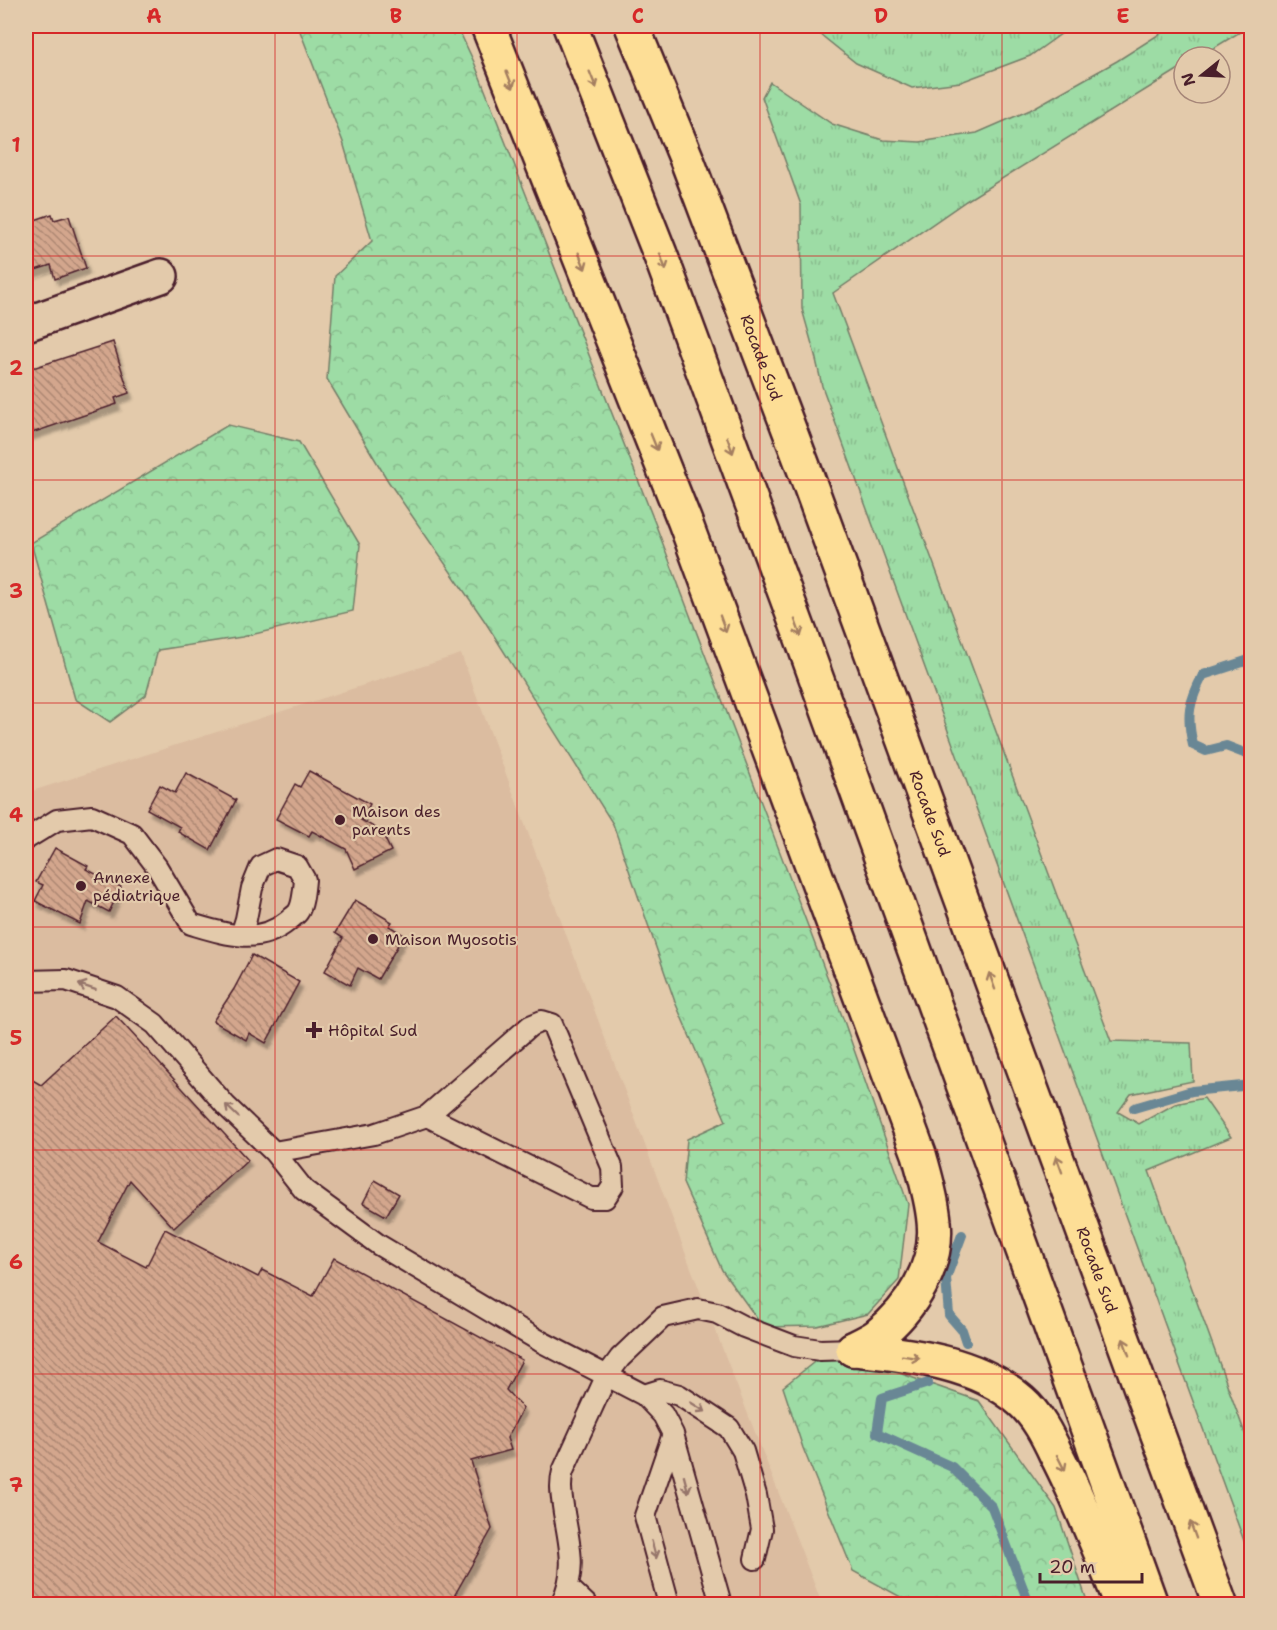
<svg xmlns="http://www.w3.org/2000/svg" width="1277" height="1630" viewBox="0 0 1277 1630" font-family="'Shantell Sans',sans-serif">
<style>
.built{fill:#dbbca0}
.grass{fill:url(#grass-tufts);stroke:#747e68;stroke-width:1.5}
.forest{fill:url(#forest-crowns);stroke:#747e68;stroke-width:1.5}
.lines{fill:none;stroke-linecap:round;stroke-linejoin:round}
.stream{stroke:#698795;stroke-width:10}
.building{fill:url(#building-back-hatch);stroke:#4a1f2b;stroke-width:1.5;filter:url(#shadow)}
.lane-casing{stroke:#4a1f2b;stroke-width:24}
.street-casing{stroke:#4a1f2b;stroke-width:38}
.highway-casing{stroke:#4a1f2b;stroke-width:38}
.lane{stroke:#e3caab;stroke-width:20}
.street{stroke:#e3caab;stroke-width:33}
.highway{stroke:#fdde96;stroke-width:33}
.oneway{stroke:#a47e60}
.oneway2{stroke:#96746b}
.grid{fill:none;stroke:#d62828;stroke-width:1.5;stroke-opacity:0.55}
.poi-dot{fill:#4a1f2b;stroke:#e3caab;stroke-width:2}
.labels{text-anchor:middle;dominant-baseline:central;stroke-width:4.5;stroke-linejoin:round;paint-order:stroke}
.street-label{font-size:16px;fill:#4a1f2b;stroke:#e3caab}
.poi-label{font-size:16px;fill:#4a1f2b;stroke:#e3caab;text-anchor:start}
.neatline{fill:none;stroke:#d62828;stroke-width:2}
.grid-label{font-size:20px;text-anchor:middle;font-weight:bold;fill:#d62828}
</style>
<defs>
<pattern id="grass-tufts" width="24" height="20" patternUnits="userSpaceOnUse" patternTransform="scale(1.5)"><rect width="24" height="20" fill="#9ddca5"/><path d="M3 7l-1-3M5 7V3M7 7l1-3M15 17l-1-3M17 17v-4M19 17l1-3" fill="none" stroke="#89bc8e"/></pattern>
<pattern id="forest-crowns" width="20" height="18" patternUnits="userSpaceOnUse" patternTransform="scale(1.5)"><rect width="20" height="18" fill="#9ddca5"/><path d="M2 6a3 3 0 1 1 6 0M12 15a3 3 0 1 1 6 0" fill="none" stroke="#89bc8e"/></pattern>
<pattern id="building-back-hatch" width="6" height="6" patternUnits="userSpaceOnUse" patternTransform="scale(1.5)"><rect width="6" height="6" fill="#d3a68d"/><path d="M-1 5l2 2M0 0l6 6M5-1l2 2" fill="none" stroke="#ad8773"/></pattern>
<filter id="shadow"><feDropShadow dx="3.5" dy="6" stdDeviation="1.5" flood-color="#0004"/></filter>
</defs>
<rect width="100%" height="100%" fill="#e3caab"/>
<filter id="ink" filterUnits="userSpaceOnUse"><feTurbulence type="fractalNoise" baseFrequency=".0167" numOctaves="2"/><feDisplacementMap in="SourceGraphic" scale="12" xChannelSelector="R" yChannelSelector="G"/><feConvolveMatrix kernelMatrix="1 2 1 2 8 2 1 2 1" color-interpolation-filters="sRGB"/></filter>
<g filter="url(#ink)">
<path class="built" d="M 461,654 L 691,1268 L 822,1604 L 26,1604 L 26,793 Z"/>
<path class="grass" d="M 810,26 L 1072,26 L 1030,56 L 961,82 L 912,88 L 856,63 Z
M 1172,26 L 1250,26 L 1199,57 L 1184,57 L 1184,66 L 966,201 L 833,293 L 1111,1041 L 1191,1043 L 1193,1081 L 1131,1094 L 1118,1112 L 1139,1124 L 1175,1104 L 1204,1098 L 1231,1137 L 1149,1171 L 1251,1450 L 1251,1560 L 822,386 L 815,355 L 802,309 L 801,205 L 762,97 L 770,82 L 832,124 L 883,140 L 920,142 L 977,133 L 1030,110 L 1117,61 Z"/>
<path class="forest" d="M 298,26 L 457,26 L 474,62 L 655,523 L 844,1021 L 908,1204 L 899,1280 L 868,1314 L 817,1326 L 763,1327 L 722,1270 L 683,1183 L 687,1139 L 726,1121 L 675,1002 L 613,824 L 484,620 L 388,481 L 327,379 L 335,276 L 372,241 L 343,142 Z
M 228,425 L 299,442 L 360,545 L 353,611 L 242,637 L 158,650 L 146,695 L 110,722 L 75,699 L 31,543 Z
M 823,1355 L 862,1360 L 979,1401 L 1056,1508 L 1088,1604 L 909,1604 L 908,1601 L 853,1571 L 803,1448 L 783,1387 Z"/>
<g class="lines">
<path class="stream" d="M 1252,659 L 1203,675 C 1189,702 1186,715 1193,745 L 1206,751 L 1226,746 L 1252,756
M 1134,1108 L 1192,1091 L 1252,1085
M 962,1235 L 946,1278 L 949,1315 L 962,1330 L 966,1342
M 928,1383 L 882,1398 L 877,1433 L 952,1467 L 992,1507 L 1029,1604"/>
</g>
<path class="building" d="M 52,214 L 54,220 L 69,216 L 86,268 L 55,279 L 51,265 L 26,273 L 26,223 Z
M 113,342 L 129,393 L 115,398 L 117,404 L 26,435 L 26,367 L 36,367 Z
M 309,771 L 370,804 L 361,820 L 381,831 L 391,851 L 355,869 L 346,849 L 312,831 L 309,836 L 276,819 L 295,784 L 300,787 Z
M 186,773 L 236,800 L 210,850 L 178,832 L 180,827 L 147,809 L 160,785 L 175,793 Z
M 55,848 L 88,866 L 86,869 L 121,887 L 109,912 L 88,901 L 80,924 L 35,901 L 43,885 L 36,882 Z
M 355,900 L 392,922 L 389,926 L 404,935 L 378,979 L 358,968 L 350,985 L 325,971 L 343,938 L 335,933 Z
M 252,955 L 299,982 L 266,1043 L 249,1033 L 246,1040 L 213,1021 L 234,989 Z
M 116,1016 L 248,1160 L 174,1228 L 130,1180 L 98,1242 L 146,1267 L 165,1229 L 258,1277 L 262,1270 L 313,1296 L 334,1258 L 522,1360 L 506,1390 L 523,1408 L 507,1438 L 511,1450 L 471,1461 L 492,1529 L 449,1605 L 26,1605 L 26,1076 L 41,1085 Z
M 375,1180 L 399,1194 L 386,1216 L 363,1203 Z"/>
<g class="lines">
<g class="lane-casing">
<path id="lane" d="M 26,839 L 57,820 L 92,816 L 132,834 L 157,867 L 191,924 C 225,934 258,946 288,921 C 291,918 296,915 298,912 C 303,905 304,889 305,880 L 297,866 L 276,859 L 261,866 L 252,888 L 246,919 L 241,935
M 26,981 L 66,980 L 117,997 L 155,1024 L 226,1106 L 274,1152
M 542,1021 L 552,1024 L 612,1167 L 613,1186 L 605,1198 L 591,1198 L 427,1116 L 530,1026 Z
M 427,1116 L 374,1134 L 274,1152 L 304,1190 L 379,1245 L 540,1341 L 644,1395 L 663,1415 L 673,1434 L 721,1604
M 644,1395 L 660,1390 L 679,1395 L 729,1428 L 743,1451 L 756,1495 L 762,1529 L 755,1559
M 569,1588 L 586,1604
M 561,1604 C 577,1572 570,1547 564,1513 C 562,1498 559,1486 563,1471 L 606,1377 L 620,1358 L 663,1317 L 698,1309 L 717,1313 L 744,1327 L 794,1346 L 820,1350 L 853,1349
M 669,1604 L 645,1516 L 673,1434"/>
</g>
<g class="street-casing">
<path id="street" d="M 26,324 L 161,276"/>
</g>
<g class="highway-casing">
<g id="highway">
<path d="M 488,26 L 685,522 L 919,1154 C 925,1176 932,1198 934,1221 C 939,1266 911,1309 877,1336 C 870,1341 861,1345 853,1349"/>
<path d="M 570,26 L 660,254 L 801,636 L 1151,1604"/>
<path id="s1" d="M 632,26 L 687,160 L 806,474 L 1220,1604"/>
<path d="M 853,1349 C 910,1355 976,1361 1021,1401 C 1037,1415 1047,1435 1056,1454 C 1081,1502 1101,1554 1122,1604"/>
</g>
</g>
<use href="#lane" class="lane"/>
<use href="#street" class="street"/>
<use href="#highway" class="highway"/>
</g>
<defs><path id="oneway-shaft" d="M-6 0H5M1.5-3L5.5 0L1.5 3" fill="none" stroke-width="1.6" stroke-linecap="round" stroke-linejoin="round" transform="scale(1.5)"/></defs>
<g class="oneway">
<use href="#oneway-shaft" transform="translate(510 80) rotate(68)"/>
<use href="#oneway-shaft" transform="translate(593 80) rotate(68)"/>
<use href="#oneway-shaft" transform="translate(582 261) rotate(68)"/>
<use href="#oneway-shaft" transform="translate(663 262) rotate(70)"/>
<use href="#oneway-shaft" transform="translate(654 442) rotate(68)"/>
<use href="#oneway-shaft" transform="translate(730 445) rotate(70)"/>
<use href="#oneway-shaft" transform="translate(723 624) rotate(70)"/>
<use href="#oneway-shaft" transform="translate(798 628) rotate(70)"/>
<use href="#oneway-shaft" transform="translate(992 981) rotate(-110)"/>
<use href="#oneway-shaft" transform="translate(1059 1164) rotate(-110)"/>
<use href="#oneway-shaft" transform="translate(1126 1347) rotate(-110)"/>
<use href="#oneway-shaft" transform="translate(911 1357) rotate(9)"/>
<use href="#oneway-shaft" transform="translate(1061 1463) rotate(63)"/>
<use href="#oneway-shaft" transform="translate(1193 1530) rotate(-110)"/>
</g>
<g class="oneway2">
<use href="#oneway-shaft" transform="translate(87 987) rotate(-162)"/>
<use href="#oneway-shaft" transform="translate(232 1111) rotate(-136)"/>
<use href="#oneway-shaft" transform="translate(698 1407) rotate(32)"/>
<use href="#oneway-shaft" transform="translate(686 1484) rotate(75)"/>
<use href="#oneway-shaft" transform="translate(654 1550) rotate(75)"/>
</g>
</g>
<path class="grid" d="M 275,26 L 275,1604M 517,26 L 517,1604M 760,26 L 760,1604M 1002,26 L 1002,1604M 26,256 L 1252,256M 26,480 L 1252,480M 26,703 L 1252,703M 26,927 L 1252,927M 26,1150 L 1252,1150M 26,1374 L 1252,1374"/>
<g class="poi-dot">
<circle cx="340" cy="820" r="6"/>
<circle cx="81" cy="886" r="6"/>
<circle cx="373" cy="939" r="6"/>
<path d="M311 1021h6v6h6v6h-6v6h-6v-6h-6v-6h6z"/>
</g>
<g class="labels">
<g class="street-label">
<text stroke="none"><textPath href="#s1" startOffset="356">Rocade Sud</textPath></text>
<text stroke="none"><textPath href="#s1" startOffset="842">Rocade Sud</textPath></text>
<text stroke="none"><textPath href="#s1" startOffset="1328">Rocade Sud</textPath></text>
</g>
<g class="poi-label">
<text x="352" y="811">Maison des<tspan x="352" dy="18">parents</tspan></text>
<text x="93" y="877">Annexe<tspan x="93" dy="18">pédiatrique</tspan></text>
<text x="385" y="939">Maison Myosotis</text>
<text x="328" y="1030">Hôpital Sud</text>
</g>
</g>
<rect width="1277" height="1630" fill="none" stroke="#e3caab" stroke-width="66"/>
<g transform="translate(1202 75) rotate(252)"><circle r="28" fill="#e3caab" stroke="#a68678" stroke-width="1.5"/>
<path d="M0-4.5L10 22L0 15L-10 22Z" fill="#4a1f2b"/>
<text y="-9" font-size="16" font-weight="bold" text-anchor="middle" fill="#4a1f2b">N</text>
</g>
<path d="M1040 1573v9h102v-9" fill="none" stroke="#4a1f2b" stroke-width="3"/>
<text x="1049" y="1573" font-size="18" fill="#4a1f2b" stroke="#e3caab" stroke-width="4.5" paint-order="stroke">20 m</text>
<rect x="33" y="33" width="1211" height="1564" class="neatline"/>
<g class="grid-label">
<text x="154" y="23">A</text>
<text x="396" y="23">B</text>
<text x="638" y="23">C</text>
<text x="881" y="23">D</text>
<text x="1123" y="23">E</text>
<text x="16" y="152">1</text>
<text x="16" y="375">2</text>
<text x="16" y="598">3</text>
<text x="16" y="822">4</text>
<text x="16" y="1045">5</text>
<text x="16" y="1269">6</text>
<text x="16" y="1492">7</text>
</g>
</svg>
